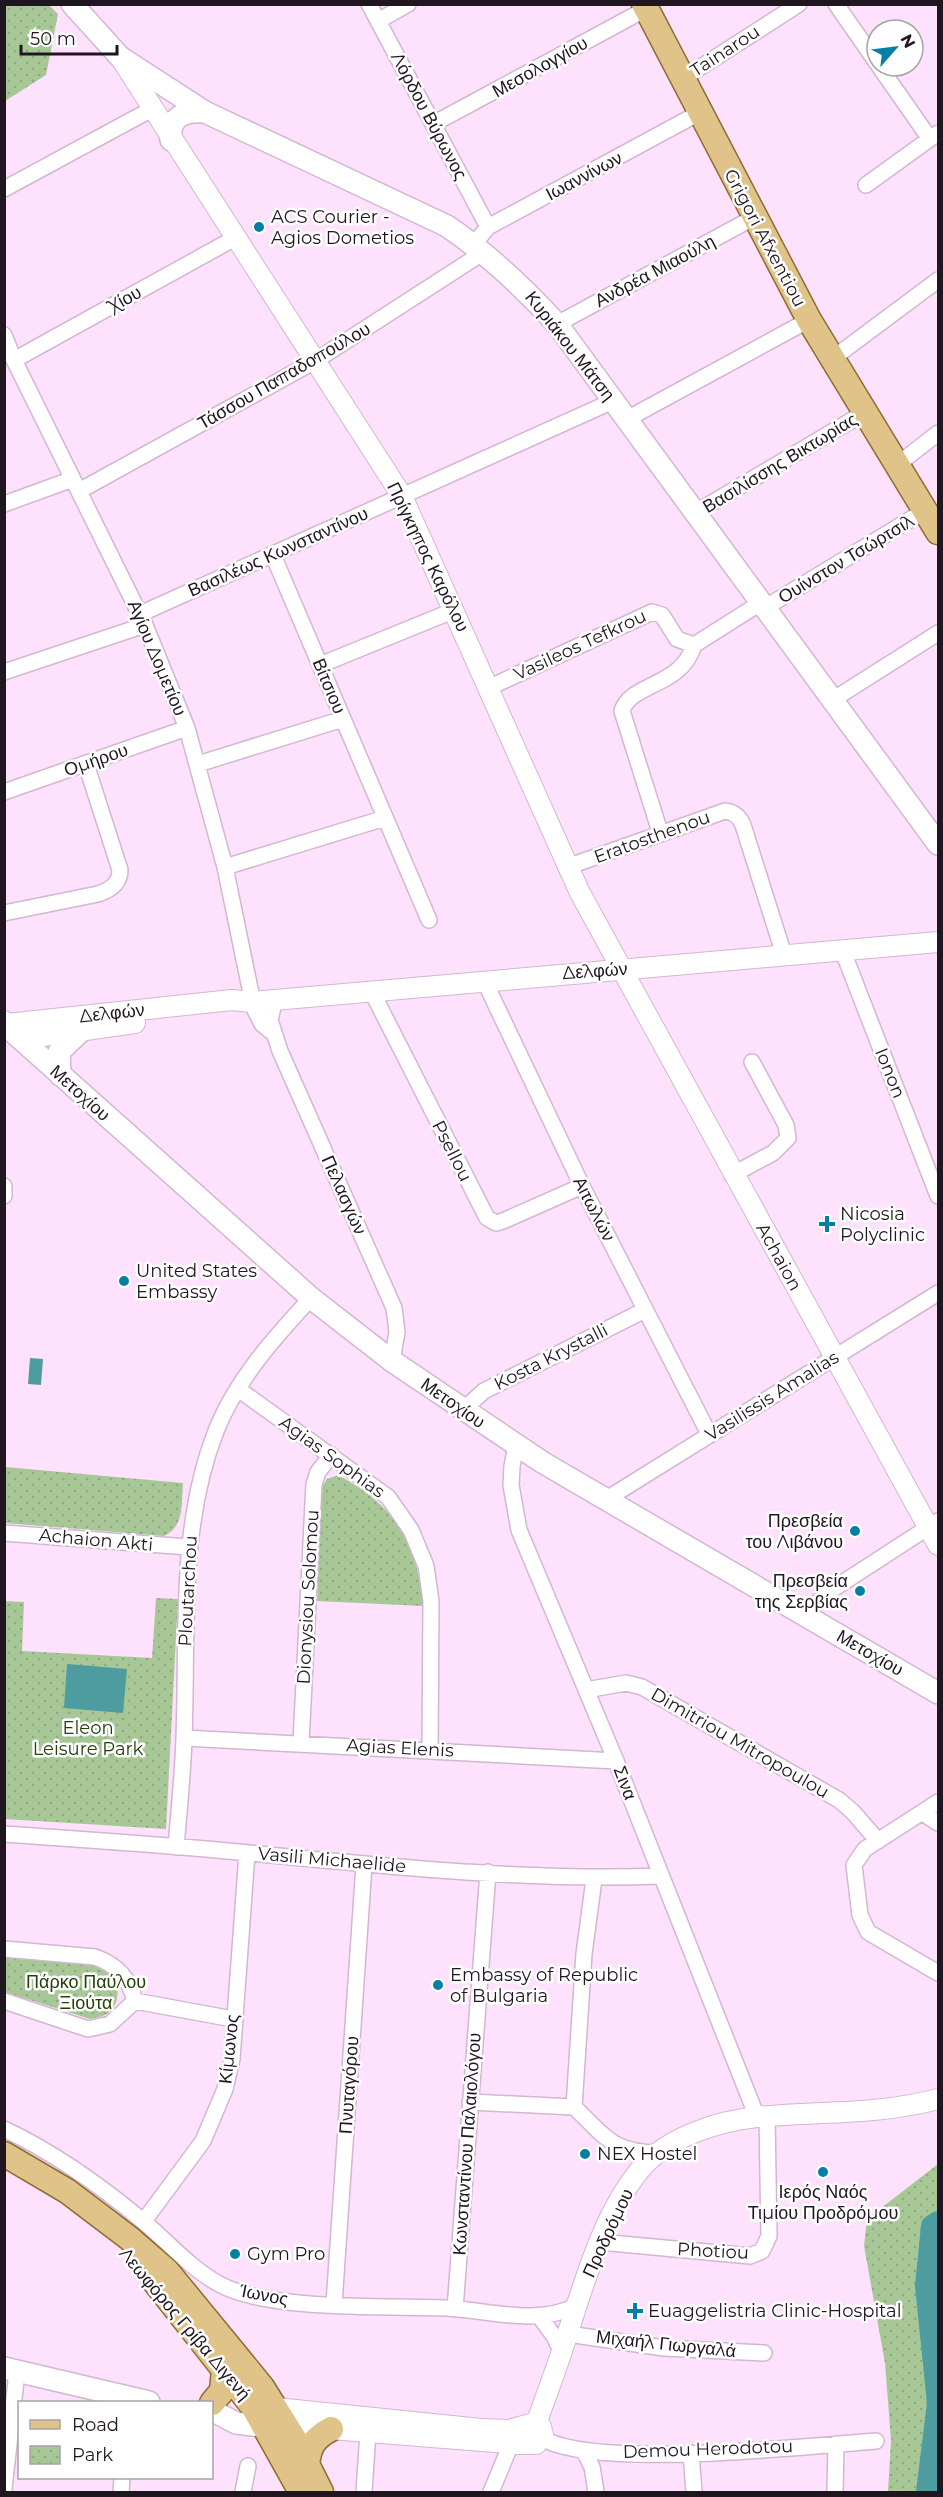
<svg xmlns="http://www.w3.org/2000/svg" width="943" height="2497" viewBox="0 0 943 2497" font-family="Montserrat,sans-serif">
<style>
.park{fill:url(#park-dots)}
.water{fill:#4d9ca0}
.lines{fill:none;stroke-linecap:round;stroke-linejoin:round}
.river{stroke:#4d9ca0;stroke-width:22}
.minor-casing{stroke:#d2b7d1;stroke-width:18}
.tertiary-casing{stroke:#d2b7d1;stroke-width:22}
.secondary-casing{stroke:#d2b7d1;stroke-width:24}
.primary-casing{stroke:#8f6c32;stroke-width:27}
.minor{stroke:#fff;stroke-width:15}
.tertiary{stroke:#fff;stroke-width:20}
.secondary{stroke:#fff;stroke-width:21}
.primary{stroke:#e0c389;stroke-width:24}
.poi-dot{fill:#057fa6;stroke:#fff;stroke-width:2}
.labels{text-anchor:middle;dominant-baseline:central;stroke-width:5;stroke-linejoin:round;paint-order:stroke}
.street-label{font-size:18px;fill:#201620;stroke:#fff}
.poi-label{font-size:18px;fill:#201620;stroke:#fff;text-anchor:start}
.park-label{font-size:18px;fill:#23400a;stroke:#fff}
</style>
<defs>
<pattern id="park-dots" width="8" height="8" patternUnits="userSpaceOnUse" patternTransform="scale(1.5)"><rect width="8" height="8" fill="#a8c796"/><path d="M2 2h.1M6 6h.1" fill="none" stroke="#90aa81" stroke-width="1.8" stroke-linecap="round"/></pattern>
</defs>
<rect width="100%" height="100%" fill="#fee1fc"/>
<path class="park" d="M 5,4 L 49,5 L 58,14 L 46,75 L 5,101 Z
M 5,1467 L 183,1483 C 181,1504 185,1526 164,1536 L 5,1523 Z
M 338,1475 C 396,1506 416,1542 424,1606 L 317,1601 L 322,1487 L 327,1479 Z
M 156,1598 L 178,1599 L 166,1829 L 5,1819 L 4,1601 L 24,1602 L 22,1651 L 152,1658 Z
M 5,1957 C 27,1959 89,1960 107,1969 C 116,1975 119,1988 117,1998 C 114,2013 104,2017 90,2019 L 5,1992 Z
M 938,2164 L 938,2492 L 888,2492 L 891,2440 L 885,2363 L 864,2246 L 867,2219 Z"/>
<path class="water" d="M 30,1358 L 43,1359 L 41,1385 L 28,1384 Z
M 67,1664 L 127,1669 L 123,1713 L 64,1708 Z"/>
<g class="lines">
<path class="river" d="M 927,2492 L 938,2403 L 926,2286 L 932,2226 L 938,2222"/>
<g class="minor-casing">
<path id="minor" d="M 369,4 L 488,227
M 836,4 L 877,63
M 378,21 L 408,4
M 879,66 L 930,139
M 682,79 L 799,4
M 433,124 L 646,9
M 866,185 L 938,133
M 4,189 L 152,109
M 474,244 L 488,227 L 699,113
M 557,324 L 753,218
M 4,335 L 14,360 L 145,625 L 187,728 L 225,867 L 254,1008 L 262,1024 L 273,1033
M 832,359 L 938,280
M 14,360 L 235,238
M 627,419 L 809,320
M 897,465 L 938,433
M 79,491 L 315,361 L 484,252
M 4,504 L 73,479
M 695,513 L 864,413
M 273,555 L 429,920
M 766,607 L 926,510
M 140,614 L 613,401
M 320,665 L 455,610
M 4,672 L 145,625
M 488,688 L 652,612 L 662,615 L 677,639 L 694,645 L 762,602
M 834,699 L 938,633
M 198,764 L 343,719
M 4,792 L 187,728
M 660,832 L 622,711 C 631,682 681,688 694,645
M 225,867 L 385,818
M 567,867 L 725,811 C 734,812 739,816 743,825 L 784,955
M 4,913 L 98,894 C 110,890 120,884 120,870 L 86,764
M 842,949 L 938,1196
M 484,980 L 582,1186 L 709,1434
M 371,990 L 487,1218 L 496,1223 L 503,1221 L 582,1186
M 275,999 L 270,1020 L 280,1051 L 394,1308 L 397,1332 L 392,1361
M 732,1175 L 773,1153 L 788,1138 L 786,1125 L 752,1062
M 4,1186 L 4,1196
M 238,1389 L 388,1497 L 411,1530 L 426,1566 L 431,1601 L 430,1750
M 463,1410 L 484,1391 L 645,1310
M 516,1446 L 512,1466 L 511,1485 L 519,1530 L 616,1761 L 757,2117
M 605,1500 L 938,1293
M 4,1533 L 188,1547
M 804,1614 L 830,1591 L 938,1521
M 586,1690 L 626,1683 L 642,1687 L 839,1800 L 853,1812 L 878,1841
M 184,1738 L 616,1761
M 301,1743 L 314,1484 L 318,1472 L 331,1455
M 938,1802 L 865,1849 L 854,1865 L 860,1915 L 868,1932 L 938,1973
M 923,1813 L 938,1823
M 4,1834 C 86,1840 168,1845 249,1853 C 385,1866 524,1881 661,1876
M 176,1847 C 179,1810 183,1774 184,1737 C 188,1635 178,1528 216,1431 C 236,1380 275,1337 311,1298
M 4,1949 L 95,1957 C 117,1965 129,1978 135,2001
M 4,2001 L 88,2029 L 110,2024 L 135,2001 L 233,2019
M 470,2102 L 574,2107 C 605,2136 612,2153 658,2153
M 574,2107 L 584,1954 L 594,1879
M 4,2129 C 55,2153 101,2186 144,2222 C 169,2243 192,2270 221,2285 C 271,2311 388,2306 446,2308 C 489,2310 536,2326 576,2306
M 144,2221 L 203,2141 L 225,2089 L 232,2059 L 247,1853
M 600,2242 L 750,2256 L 762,2251 L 769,2236 L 767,2117
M 334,2304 L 364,1865
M 455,2309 L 488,1872
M 539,2316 L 554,2336 L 562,2353
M 568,2334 L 664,2348 L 764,2353
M 542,2438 C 595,2470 807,2446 876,2441
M 584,2451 L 592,2467 L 596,2492
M 691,2453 L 694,2492
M 4,2489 L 17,2372
M 121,2492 L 122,2478
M 243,2492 L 248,2466
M 364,2492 L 368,2432
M 491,2492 L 511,2444
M 835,2492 L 836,2444"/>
</g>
<g class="tertiary-casing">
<path id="tertiary" d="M 120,57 L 402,496 L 580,893 L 938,1545
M 4,1021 L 7,1024 L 232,1000 L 252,1002 L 938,942
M 22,1039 L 135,1023
M 276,2408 L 481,2429 L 509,2430 L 534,2423 L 541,2427 L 543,2435 L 536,2444 L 519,2444 L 331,2429 L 288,2429
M 536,2424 C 545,2399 554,2375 562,2351 C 582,2291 602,2211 645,2164 C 672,2136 719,2121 757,2117 C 818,2111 879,2115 938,2099"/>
</g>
<g class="secondary-casing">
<path id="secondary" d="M 72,4 L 120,57 L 205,112 L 447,226 C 488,254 523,287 557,324 L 938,844
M 171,140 C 168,117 185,110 205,112
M 4,1024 L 311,1298 L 392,1361 L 542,1462 L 938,1693
M 60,1075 L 59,1052 L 81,1031
M 4,2368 L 149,2402
M 217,2413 L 236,2423 L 277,2428"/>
</g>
<g class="primary-casing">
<path id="primary" d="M 644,4 L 809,320 L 938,532
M 4,2154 L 67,2191 L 129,2238 L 167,2271 L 262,2387 L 295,2440 L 321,2492
M 154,2281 L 254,2408 L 301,2492
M 212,2403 L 222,2391 L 224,2369
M 307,2465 C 309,2446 314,2438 331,2429"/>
</g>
<use href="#minor" class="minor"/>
<use href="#tertiary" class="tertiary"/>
<use href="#secondary" class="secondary"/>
<use href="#primary" class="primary"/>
</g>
<g class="poi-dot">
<circle cx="259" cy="227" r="6"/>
<path d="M824 1215h6v6h6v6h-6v6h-6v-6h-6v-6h6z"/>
<circle cx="124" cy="1281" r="6"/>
<circle cx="855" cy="1531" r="6"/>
<circle cx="860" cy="1591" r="6"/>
<circle cx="438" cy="1985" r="6"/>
<circle cx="585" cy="2154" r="6"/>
<circle cx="823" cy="2172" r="6"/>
<circle cx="235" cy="2254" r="6"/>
<path d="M632 2302h6v6h6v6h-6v6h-6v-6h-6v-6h6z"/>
</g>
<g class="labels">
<g class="street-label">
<text transform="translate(725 51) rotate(-33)">Tainarou</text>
<text transform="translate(540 67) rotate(-29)">Μεσολογγίου</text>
<text transform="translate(429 116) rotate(62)">Λόρδου Βύρωνος</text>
<text transform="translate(584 176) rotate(-28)">Ιωαννίνων</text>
<text transform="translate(765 238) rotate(62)">Grigori Afxentiou</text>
<text transform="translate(655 271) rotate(-28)">Ανδρέα Μιαούλη</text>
<text transform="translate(125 299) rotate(-29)">Χίου</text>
<text transform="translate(570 346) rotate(52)">Κυριάκου Μάτση</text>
<text transform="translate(284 376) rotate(-30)">Τάσσου Παπαδοπούλου</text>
<text transform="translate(780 463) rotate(-31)">Βασιλίσσης Βικτωρίας</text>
<text transform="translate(278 552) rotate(-24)">Βασιλέως Κωνσταντίνου</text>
<text transform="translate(428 557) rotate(64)">Πρίγκηπος Καρόλου</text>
<text transform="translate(846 559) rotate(-31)">Ουίνστον Τσώρτσιλ</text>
<text transform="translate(580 645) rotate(-25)">Vasileos Tefkrou</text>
<text transform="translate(157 658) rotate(67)">Αγίου Δομετίου</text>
<text transform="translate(329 686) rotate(67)">Βίτσιου</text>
<text transform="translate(96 760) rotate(-19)">Ομήρου</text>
<text transform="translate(652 837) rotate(-20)">Eratosthenou</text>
<text transform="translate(595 971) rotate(-4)">Δελφών</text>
<text transform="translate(112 1013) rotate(-6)">Δελφών</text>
<text transform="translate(890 1073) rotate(68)">Ionon</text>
<text transform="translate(80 1093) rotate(42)">Μετοχίου</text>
<text transform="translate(452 1151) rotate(63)">Psellou</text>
<text transform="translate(344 1195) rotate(66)">Πελασγών</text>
<text transform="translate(594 1209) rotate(63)">Αιτωλών</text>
<text transform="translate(779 1257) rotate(61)">Achaion</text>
<text transform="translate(551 1357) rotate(-27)">Kosta Krystalli</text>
<text transform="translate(772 1396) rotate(-32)">Vasilissis Amalias</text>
<text transform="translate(453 1403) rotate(35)">Μετοχίου</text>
<text transform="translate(332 1457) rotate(36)">Agias Sophias</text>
<text transform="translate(96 1540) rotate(5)">Achaion Akti</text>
<text transform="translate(188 1591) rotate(-87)">Ploutarchou</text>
<text transform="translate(308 1597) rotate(-87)">Dionysiou Solomou</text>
<text transform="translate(870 1653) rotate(30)">Μετοχίου</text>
<text transform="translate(740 1743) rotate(30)">Dimitriou Mitropoulou</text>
<text transform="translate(400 1748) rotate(3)">Agias Elenis</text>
<text transform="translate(625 1783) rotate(69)">Σινα</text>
<text transform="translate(332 1860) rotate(5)">Vasili Michaelide</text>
<text transform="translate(229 2049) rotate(-84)">Κίμωνος</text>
<text transform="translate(349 2085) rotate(-86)">Πνυταγόρου</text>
<text transform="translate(467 2144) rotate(-86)">Κωνσταντίνου Παλαιολόγου</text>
<text transform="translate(608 2233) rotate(-65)">Προδρόμου</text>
<text transform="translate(713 2251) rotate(3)">Photiou</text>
<text transform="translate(264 2295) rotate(11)">Ίωνος</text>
<text transform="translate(185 2324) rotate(50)">Λεωφόρος Γρίβα Διγενή</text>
<text transform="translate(666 2344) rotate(6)">Μιχαήλ Γιωργαλά</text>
<text transform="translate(708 2449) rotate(-2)">Demou Herodotou</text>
</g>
<g class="poi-label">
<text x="271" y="217">ACS Courier -<tspan x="271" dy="21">Agios Dometios</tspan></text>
<text x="840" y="1214">Nicosia<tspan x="840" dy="21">Polyclinic</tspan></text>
<text x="136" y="1271">United States<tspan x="136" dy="21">Embassy</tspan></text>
<text x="843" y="1521" text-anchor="end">Πρεσβεία<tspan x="843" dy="21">του Λιβάνου</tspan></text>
<text x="848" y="1581" text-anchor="end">Πρεσβεία<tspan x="848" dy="21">της Σερβίας</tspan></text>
<text x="450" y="1975">Embassy of Republic<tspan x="450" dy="21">of Bulgaria</tspan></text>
<text x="597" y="2154">NEX Hostel</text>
<text x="823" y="2192" text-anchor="middle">Ιερός Ναός<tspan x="823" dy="21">Τιμίου Προδρόμου</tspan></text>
<text x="247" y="2254">Gym Pro</text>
<text x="648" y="2311">Euaggelistria Clinic-Hospital</text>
</g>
<g class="park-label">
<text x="88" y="1728">Eleon<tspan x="88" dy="21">Leisure Park</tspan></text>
<text x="86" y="1982">Πάρκο Παύλου<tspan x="86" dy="21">Ξιούτα</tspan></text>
</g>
</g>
<rect width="943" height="2497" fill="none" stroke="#201620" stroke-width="12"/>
<rect x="18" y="2401" width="195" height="78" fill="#ffffff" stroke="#a6a2a6" stroke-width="1.5"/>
<rect x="30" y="2420" width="30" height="9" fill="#e0c389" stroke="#a6a2a6" stroke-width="1.5"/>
<text x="72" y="2431" font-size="18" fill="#201620">Road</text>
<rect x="30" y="2446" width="30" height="18" fill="url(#park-dots)" stroke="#a6a2a6" stroke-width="1.5"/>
<text x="72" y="2461" font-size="18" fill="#201620">Park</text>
<g transform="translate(895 48) rotate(62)"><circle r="28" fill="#ffffff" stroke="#a6a2a6" stroke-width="1.5"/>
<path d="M0-4.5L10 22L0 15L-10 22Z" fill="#057fa6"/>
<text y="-9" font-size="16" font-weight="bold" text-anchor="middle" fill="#201620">N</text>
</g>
<path d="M21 45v9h96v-9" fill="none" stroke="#201620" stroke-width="3"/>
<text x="30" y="45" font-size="18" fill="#201620" stroke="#ffffff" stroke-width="4.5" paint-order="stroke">50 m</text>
</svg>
